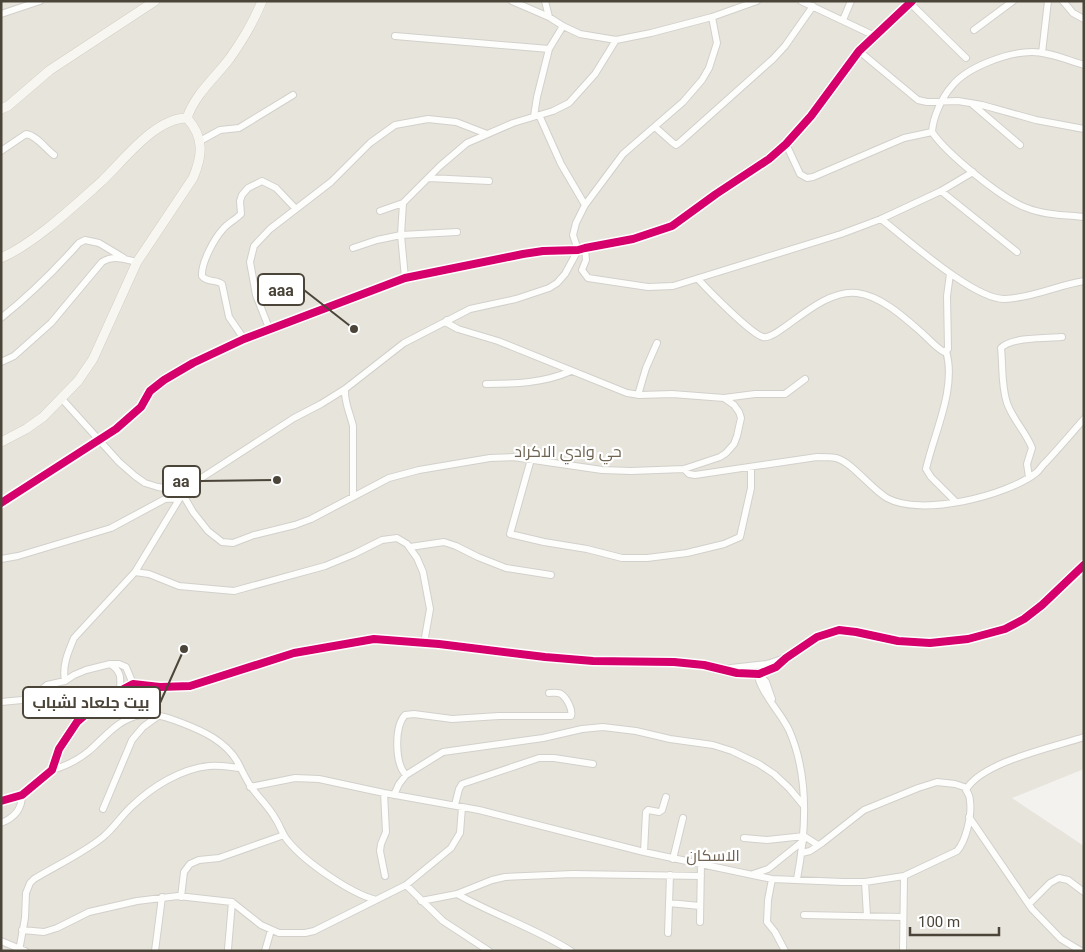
<svg xmlns="http://www.w3.org/2000/svg" width="1085" height="952" viewBox="0 0 1085 952" font-family="Roboto,Cairo,sans-serif">
<style>
.residential{fill:#e7e4dc}
.lines{fill:none;stroke-linecap:round;stroke-linejoin:round}
.street-casing{stroke:#d2d0cb;stroke-width:8}
.secondary-casing{stroke:#d3cfc5;stroke-width:10}
.street{stroke:#fdfdfc;stroke-width:6}
.secondary{stroke:#f7f6f1;stroke-width:9}
.cycleway-casing{stroke:#fff;stroke-width:11}
.cycleway{stroke:#d6006c;stroke-width:8}
.labels{text-anchor:middle;dominant-baseline:central;stroke-width:4.5;stroke-linejoin:round;paint-order:stroke}
.neighbourhood-label{font-size:16px;fill:#6e6250;stroke:#fff}
.leader{fill:none;stroke:#4b4439;stroke-width:2}
.callout-dot{fill:#4b4439;stroke:#fff;stroke-width:2}
.callout{fill:#fff;stroke:#4b4439;stroke-width:2}
.callout-label{font-size:16px;text-anchor:middle;font-weight:bold;fill:#4b4439}
</style>
<rect width="100%" height="100%" fill="#f4f2ee"/>
<path class="residential" d="M 1,1 L 1084,1 L 1084,769 L 1012,798 L 1084,846 L 1084,951 L 1,951 Z"/>
<g class="lines">
<g class="street-casing">
<path id="street" d="M 512,1 L 549,17 L 563,26 L 580,34 L 616,40 L 651,33 L 712,17 L 757,1
M 545,1 L 549,17
M 801,1 L 875,36
M 1063,1 L 1073,13 L 1084,19
M 910,3 L 966,58
M 1,14 L 40,1
M 843,20 L 851,1
M 974,30 L 1013,1
M 395,36 L 549,49
M 859,51 L 918,100 L 927,102 L 958,101 L 982,105 L 1036,120 L 1084,129
M 1042,53 L 1048,1
M 1084,65 C 1067,60 1049,52 1032,52 C 1008,52 967,67 952,86 C 942,97 933,117 932,132 C 946,153 1003,200 1027,208 C 1044,215 1065,215 1084,217
M 972,104 L 1020,145
M 539,115 L 561,164 L 585,205
M 534,116 L 537,97 L 549,49 L 563,26
M 655,127 L 673,143 L 676,145 L 679,143 L 773,59 L 785,46 L 813,6
M 200,141 L 220,130 L 239,128 L 293,95
M 786,144 L 800,174 L 807,178 L 813,177 L 904,138 L 932,132
M 1,151 L 26,134 C 36,135 46,149 54,155
M 429,178 L 489,181
M 941,191 L 1017,252
M 380,211 L 403,203
M 881,219 C 907,239 974,300 1005,299 C 1032,298 1058,285 1084,281
M 353,248 L 377,240 L 401,235 L 457,232
M 585,248 L 586,260 L 582,270 L 588,278 L 648,287 L 673,286 L 841,234 L 881,219 L 941,191 L 973,172
M 405,278 L 401,235 L 403,203 L 440,166 L 467,143 L 513,123 L 553,111 L 569,103 L 595,74 L 616,40
M 698,279 C 708,290 751,334 763,337 C 778,341 820,288 857,293 C 881,296 904,317 921,332 C 929,339 935,347 944,352 L 948,349 L 947,296 L 950,274
M 1,318 C 30,295 55,270 79,243 L 85,240 L 99,243 L 124,258
M 269,328 L 256,295 L 250,262 L 254,246 L 270,229 L 331,182 L 370,143 L 395,125 L 428,119 L 456,122 L 487,134
M 244,339 L 229,317 L 222,284 C 216,279 207,283 202,276 C 201,263 214,239 223,229 C 228,223 235,220 241,214 L 240,201 L 242,195 L 248,188 L 262,181 L 276,188 L 296,209
M 946,351 C 957,388 934,433 926,469 L 931,477 L 956,502
M 1,362 L 14,356 L 51,323 L 102,262 C 114,255 125,259 137,262
M 486,384 C 515,384 544,383 571,371
M 345,389 C 344,402 350,413 353,426 L 353,497
M 638,395 L 646,368 L 657,343
M 724,398 L 755,394 L 785,394 L 805,379
M 62,399 L 119,462 L 135,476 L 145,483 L 158,487 L 184,491
M 531,459 L 510,534 L 544,542 L 587,549 L 622,558 L 647,558 L 687,553 L 724,544 L 740,537 L 751,488 L 751,468
M 684,469 L 689,474 L 695,475 L 817,457 C 823,457 830,457 836,458 C 852,462 871,489 887,498 C 921,517 1006,496 1036,473 C 1040,470 1042,465 1046,462 C 1059,448 1071,434 1084,419
M 1029,477 L 1027,464 L 1032,448 C 1026,432 1013,420 1007,403 C 1001,385 1003,366 1001,348 C 1011,337 1048,338 1062,337
M 182,493 L 193,512 L 208,531 L 222,542 L 233,543 L 254,535 L 295,525 L 311,519 L 389,478 L 419,470 L 490,458 L 513,457 L 602,470 L 631,471 L 684,469 L 720,457 L 726,453 L 734,444 L 737,436 L 741,418 L 739,412 L 734,405 L 724,398 L 672,394 L 640,395 L 627,393 L 498,341 L 458,329 L 447,323 L 447,320
M 1,503 L 116,429 L 141,407 L 150,391 L 164,380 L 193,363 L 244,339 L 405,278 L 523,254 L 543,251 L 578,250 L 585,248 L 633,239 L 672,226 L 716,194 L 769,159 L 786,144 L 811,116 L 859,51 L 912,1
M 410,547 L 444,542 L 456,546 L 478,557 L 506,568 L 551,575
M 1,559 L 18,556 L 111,528 L 165,499 L 180,498
M 135,572 L 149,574 L 179,586 L 234,591 L 325,566 L 354,554 L 382,540 L 397,538 L 407,544 L 417,558 L 423,572 L 430,609 L 424,643
M 110,664 C 121,671 121,677 120,689
M 767,664 L 760,671 L 759,680 C 765,698 781,713 789,730 C 809,775 806,832 797,879
M 731,668 L 767,664 L 785,658
M 758,673 L 766,682 L 772,699
M 65,681 C 62,666 68,652 74,638 L 135,572 L 186,488 L 294,418 L 321,404 L 345,389 L 404,343 L 470,309 L 516,299 L 549,288 L 557,283 L 565,274 L 578,250 L 573,235 L 576,223 L 585,205 L 623,154 L 683,102 L 702,80 L 709,68 L 717,43 L 712,17
M 1,702 L 22,700 L 38,693 L 47,685 L 65,681 L 74,675 L 86,670 L 110,664 L 119,664 L 126,667 L 133,684
M 52,770 C 66,766 78,760 89,751 C 105,737 119,718 141,715 C 155,713 169,718 182,723 C 203,731 225,741 237,761 C 242,770 246,780 252,788 C 259,798 269,807 275,818 C 280,825 282,834 288,841 C 305,862 350,893 376,900
M 406,775 C 395,764 394,727 405,715 L 414,714 L 452,719 L 499,716 L 571,716 C 573,710 567,698 561,694 C 558,692 553,693 549,693
M 250,787 L 295,778 L 319,779 L 384,793 L 479,810 L 644,852 L 772,879 L 843,882 L 865,882 L 904,876 L 957,851 C 966,841 972,815 970,801 C 970,798 968,793 966,790 C 981,762 1054,747 1084,737
M 384,793 L 386,832 L 381,844 L 380,851 L 385,876
M 394,795 L 399,784 L 406,775 L 443,752 L 543,738 L 582,729 L 603,727 L 636,731 L 670,739 L 713,745 L 732,751 L 759,764 L 774,774 L 789,788 L 804,806
M 1,801 L 22,795 L 52,770 L 59,749 L 77,722 L 101,701 L 133,684 L 160,687 L 190,686 L 294,653 L 374,639 L 439,644 L 545,657 L 593,661 L 674,662 L 704,665 L 737,673 L 759,674 L 776,667 L 786,658 L 817,637 L 839,630 L 856,632 L 898,641 L 930,643 L 968,639 L 1005,629 L 1024,619 L 1042,605 L 1084,565
M 455,805 L 459,789 L 462,784 L 539,758 L 554,758 L 593,764
M 103,809 L 132,740 L 143,727 L 158,716
M 969,817 L 1032,909 L 1061,939 L 1081,951
M 1,823 C 14,818 22,810 22,795
M 744,838 L 767,840 L 804,836 L 818,845
M 644,852 L 646,812 L 648,810 L 659,812 L 662,810 L 666,797
M 802,853 L 810,851 L 822,843 L 864,810 L 918,788 L 937,782 L 955,784 L 967,788
M 673,859 L 683,818
M 753,874 L 768,869 L 803,841
M 772,879 L 768,900 L 767,922 L 775,932 L 785,951
M 865,882 L 867,916
M 406,885 L 443,921 L 489,951
M 457,894 C 494,915 535,928 571,951
M 181,897 L 184,872 L 190,864 L 199,860 L 219,858 L 284,835
M 421,901 L 457,894 L 492,880 L 505,877 L 573,874 L 701,876
M 669,903 L 700,906
M 1030,903 L 1050,883 L 1059,878 L 1068,880 L 1084,892
M 804,915 L 903,917
M 700,922 L 701,863
M 22,930 L 44,932 L 57,928 L 89,912 L 137,901 L 178,896 L 232,902 L 261,925 L 279,933 L 305,933 L 314,931 L 406,885 L 451,848 L 460,833 L 462,807
M 668,933 L 670,875
M 1,941 L 25,951
M 228,949 L 232,902
M 19,951 L 25,918 L 26,893 L 30,883 L 34,879 C 57,865 82,854 103,837 C 114,828 121,816 132,806 C 152,787 180,769 209,766 C 219,765 230,767 240,768
M 155,951 L 162,897
M 265,951 L 271,930
M 903,951 L 904,876"/>
</g>
<g class="secondary-casing">
<path id="secondary" d="M 1,109 L 8,106 L 50,70 L 155,1
M 187,118 C 195,94 215,78 230,58 C 242,41 254,21 262,1
M 1,258 C 35,243 74,206 102,181 C 124,160 155,118 187,118 C 204,137 203,155 193,178 L 137,262 L 93,359 L 78,381 L 43,417 L 26,429 L 1,442"/>
</g>
<use href="#street" class="street"/>
<use href="#secondary" class="secondary"/>
<g class="cycleway-casing">
<path id="cycleway" d="M 1,503 L 116,429 L 141,407 L 150,391 L 164,380 L 193,363 L 244,339 L 405,278 L 523,254 L 543,251 L 578,250 L 585,248 L 633,239 L 672,226 L 716,194 L 769,159 L 786,144 L 811,116 L 859,51 L 912,1
M 1,801 L 22,795 L 52,770 L 59,749 L 77,722 L 101,701 L 133,684 L 160,687 L 190,686 L 294,653 L 374,639 L 439,644 L 545,657 L 593,661 L 674,662 L 704,665 L 737,673 L 759,674 L 776,667 L 786,658 L 817,637 L 839,630 L 856,632 L 898,641 L 930,643 L 968,639 L 1005,629 L 1024,619 L 1042,605 L 1084,565"/>
</g>
<use href="#cycleway" class="cycleway"/>
</g>
<g class="labels">
<g class="neighbourhood-label">
<text x="568" y="451">حي وادي الاكراد</text>
<text x="713" y="855">الاسكان</text>
</g>
</g>
<path class="leader" d="M354 329L304 290M277 480L200 481M184 649L160 703"/>
<g class="callout-dot">
<circle cx="354" cy="329" r="5"/>
<circle cx="277" cy="480" r="5"/>
<circle cx="184" cy="649" r="5"/>
</g>
<g class="callout">
<rect x="258" y="274" width="46" height="31" rx="5"/>
<rect x="163" y="466" width="37" height="31" rx="5"/>
<rect x="23" y="687" width="137" height="31" rx="5"/>
</g>
<g class="callout-label">
<text x="281" y="296">aaa</text>
<text x="181" y="487">aa</text>
<text x="91" y="708">بيت جلعاد لشباب</text>
</g>
<rect width="1085" height="952" fill="none" stroke="#4b4439" stroke-width="5"/>
<path d="M910 927v8h89v-8" fill="none" stroke="#4b4439" stroke-width="2.5"/>
<text x="918" y="927" font-size="15" fill="#4b4439" stroke="#ffffff" stroke-width="4" paint-order="stroke">100 m</text>
</svg>
